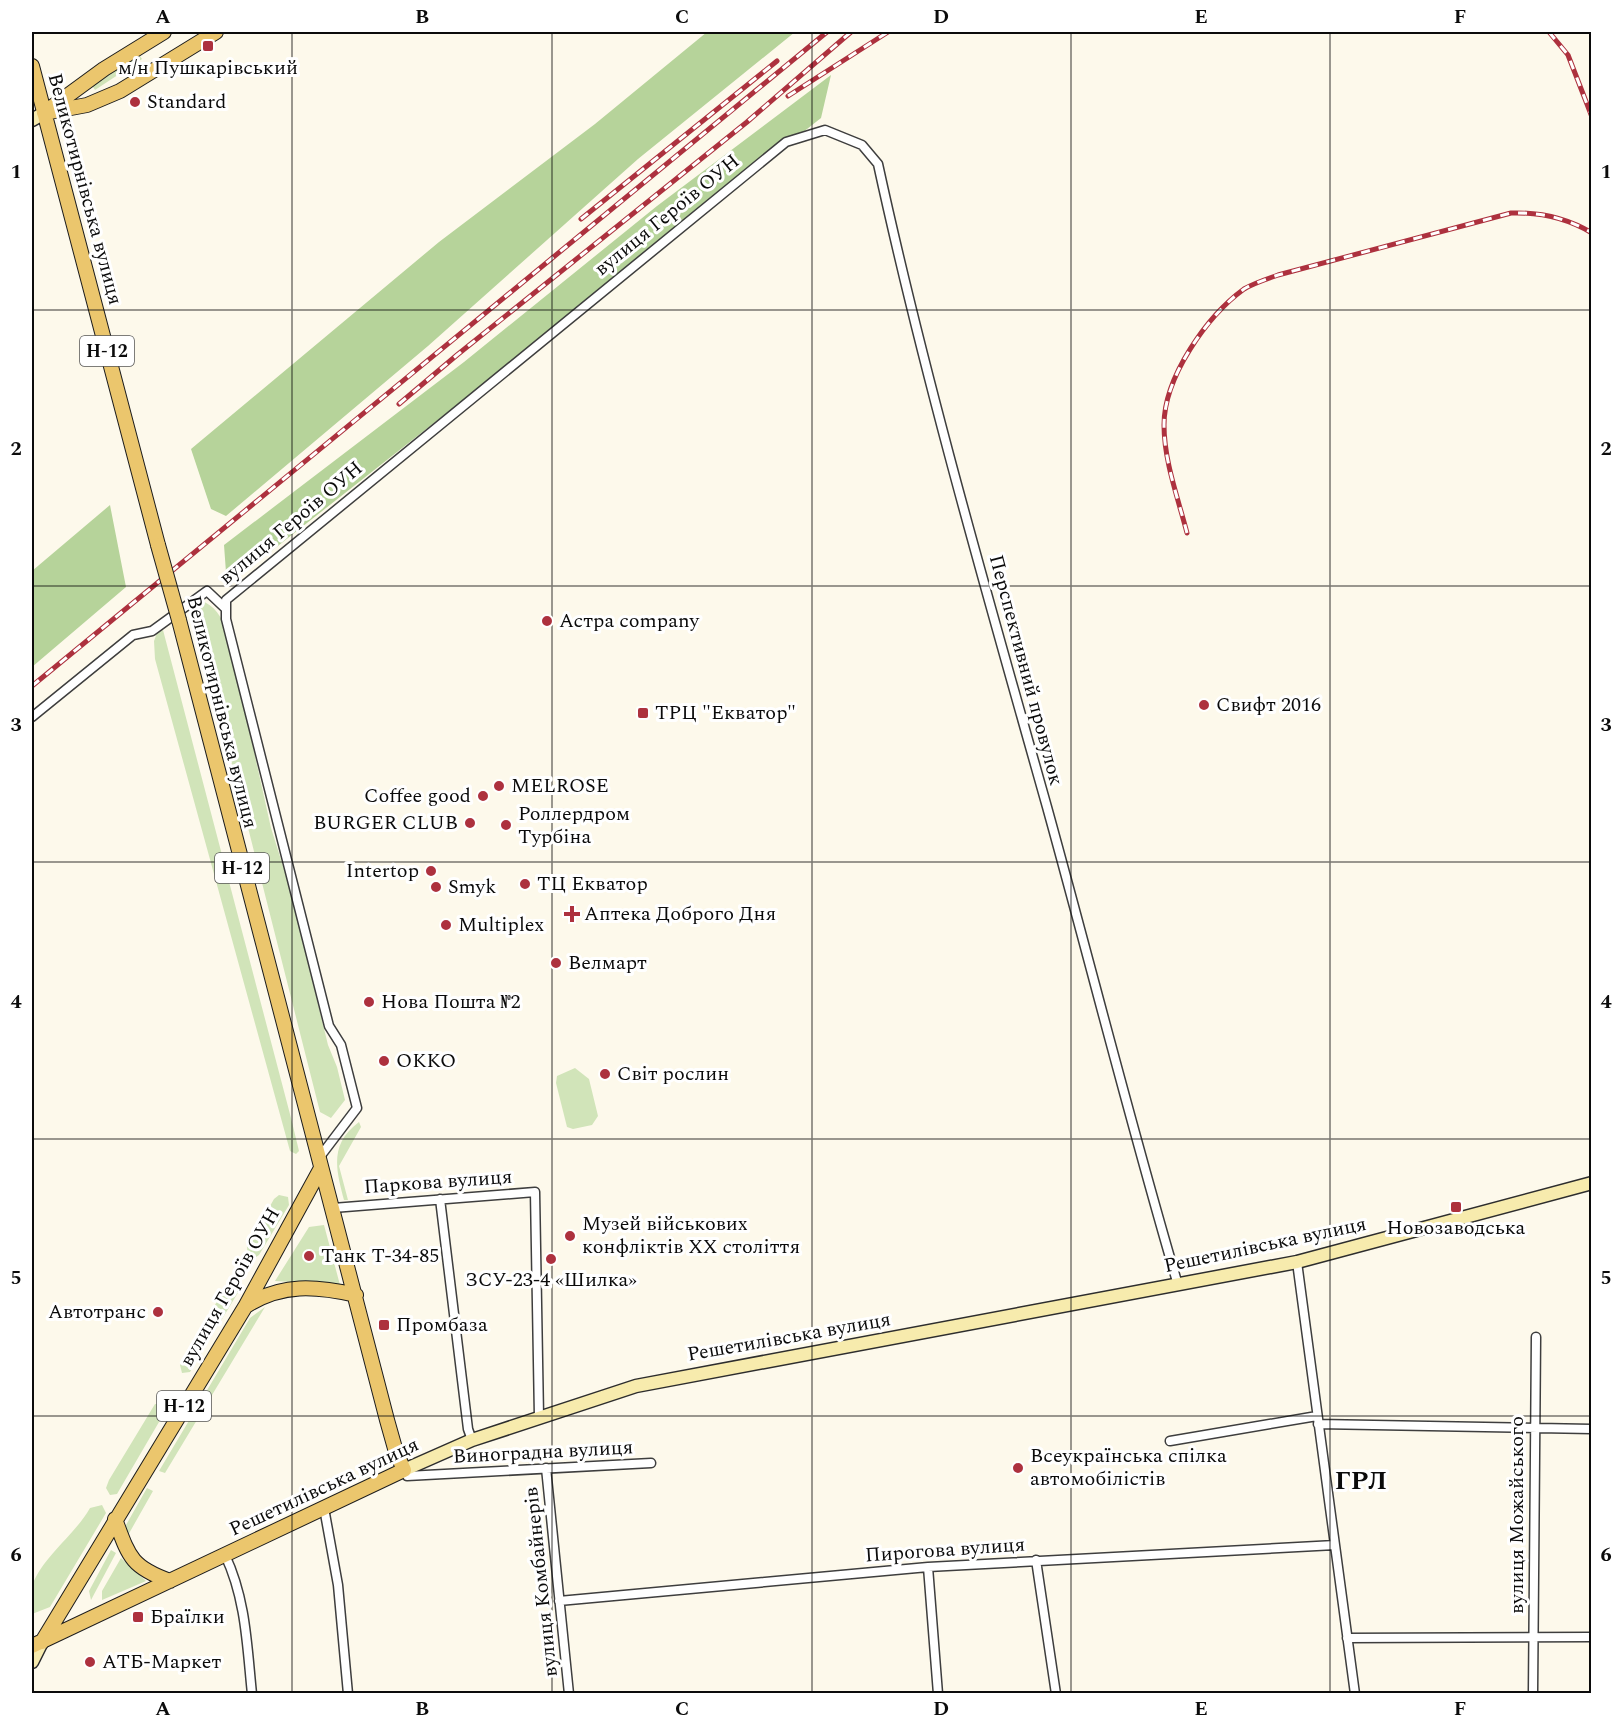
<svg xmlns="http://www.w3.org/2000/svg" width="1623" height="1725" viewBox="0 0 1623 1725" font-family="Spectral,serif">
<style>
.green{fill:#d1e4b9}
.forest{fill:#b6d39a}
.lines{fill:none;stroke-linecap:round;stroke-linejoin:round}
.street-casing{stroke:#3e3e3e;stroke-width:11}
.secondary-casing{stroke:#2d2d2d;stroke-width:15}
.primary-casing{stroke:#1c1c1c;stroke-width:16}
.street{stroke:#fff;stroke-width:8}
.secondary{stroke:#f7ebad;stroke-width:12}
.primary{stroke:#ebc66d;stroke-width:14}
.rail-casing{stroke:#ad313e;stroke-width:5}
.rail{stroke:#fff;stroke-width:3;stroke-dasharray:9;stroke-linecap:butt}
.primary-bridge-casing{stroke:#1c1c1c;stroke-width:16;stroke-linecap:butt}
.primary-bridge{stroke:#ebc66d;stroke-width:14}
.grid{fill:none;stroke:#0b0b0b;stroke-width:1.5;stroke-opacity:0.55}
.poi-dot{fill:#ad313e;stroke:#fff;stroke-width:2}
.labels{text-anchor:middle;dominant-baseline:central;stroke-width:6;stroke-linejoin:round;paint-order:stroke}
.shield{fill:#fff;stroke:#545454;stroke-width:1.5}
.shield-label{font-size:18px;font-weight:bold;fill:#0b0b0b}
.poi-label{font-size:20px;fill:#0b0b0b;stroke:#fff;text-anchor:start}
.street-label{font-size:20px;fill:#0b0b0b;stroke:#fff}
.district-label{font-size:26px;font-weight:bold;fill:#0b0b0b;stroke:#fff}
.neatline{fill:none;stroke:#0b0b0b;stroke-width:2}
.grid-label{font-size:20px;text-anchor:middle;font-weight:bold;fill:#0b0b0b}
</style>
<rect width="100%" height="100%" fill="#fdf9eb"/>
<path class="green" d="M 138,53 L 142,59 L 95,90 L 91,84 Z
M 201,601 C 215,605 221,617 227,630 L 271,828 L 289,885 L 328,1045 L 337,1067 L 345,1100 L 331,1118 L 320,1112 L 198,630 L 196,602 Z
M 163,630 L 291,1118 L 299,1151 L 296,1154 L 290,1151 L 155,659 L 154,641 L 157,633 Z
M 575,1068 L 589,1079 L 598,1116 L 592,1125 L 573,1129 L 567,1127 L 556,1083 L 557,1076 Z
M 359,1122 L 361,1127 L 339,1166 L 348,1200 L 344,1200 C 336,1170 329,1144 359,1122 Z
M 279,1195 L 288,1197 L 289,1205 L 259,1255 L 252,1260 L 248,1259 L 247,1247 L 274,1199 Z
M 324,1225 L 340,1285 L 275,1281 L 309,1227 Z
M 232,1282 L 238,1284 L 239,1291 L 190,1372 L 182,1373 L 180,1365 L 222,1293 Z
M 265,1307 L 165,1473 L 159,1471 L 250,1318 Z
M 155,1404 L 164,1405 L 166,1410 L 117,1494 L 110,1495 L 106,1488 L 109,1480 Z
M 147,1488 L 153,1491 L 127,1537 L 126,1525 Z
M 102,1505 L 106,1513 L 50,1607 L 32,1614 C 31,1605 29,1593 32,1586 C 43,1556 74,1536 90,1508 Z
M 111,1550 L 116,1553 L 91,1600 L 89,1591 Z
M 121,1558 L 146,1581 L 102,1600 L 102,1591 Z"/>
<path class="forest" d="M 707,32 L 795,32 L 638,159 L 428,346 L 226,516 L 211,509 L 191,449 L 439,242 L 595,124 Z
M 831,75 L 821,118 L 227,586 L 224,545 L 464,362 L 657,206 Z
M 110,505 L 126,587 L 32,667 L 32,571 Z"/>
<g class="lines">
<g class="street-casing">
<path id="street" d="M 32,717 L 133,635 L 152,631 L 207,591 L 225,608
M 319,1158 L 357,1108 L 341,1045 L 329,1026 L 226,619 L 226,600 L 786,142 L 825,130 L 862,145 L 878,164 C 925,380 987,594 1047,807 C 1091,966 1131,1126 1178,1285
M 440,1199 L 468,1429 L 472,1440
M 333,1208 L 535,1192 L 539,1417
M 1297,1262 L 1355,1694
M 1318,1424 L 1592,1429
M 1170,1441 L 1317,1416
M 546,1468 L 569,1694
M 404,1470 L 407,1476 L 651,1463
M 324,1508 L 338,1585 L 348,1694
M 225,1555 C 246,1599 247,1646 252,1694
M 1036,1560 L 1056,1694
M 928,1567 L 938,1694
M 559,1601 L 928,1567 L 1335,1545
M 1347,1638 L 1592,1637
M 1533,1694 L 1536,1337"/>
</g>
<g class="secondary-casing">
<path id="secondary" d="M 32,120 L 44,113
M 404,1470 L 472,1440 L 636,1386 L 1297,1262 L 1592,1183
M 32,1662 L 42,1642"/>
</g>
<g class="primary-casing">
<path id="primary" d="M 32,66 L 158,545
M 48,110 L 104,69 L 164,32
M 44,113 L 87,105 L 120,91 L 216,32
M 246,1306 C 282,1283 316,1286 356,1295
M 115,1519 C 129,1557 131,1567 170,1581
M 42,1642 L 245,1307 L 321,1168
M 32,1646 L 404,1470 L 396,1452 L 387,1420 L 179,620"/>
</g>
<use href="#street" class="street"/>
<use href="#secondary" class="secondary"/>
<use href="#primary" class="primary"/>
<g class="rail-casing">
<path id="rail" d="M 1549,32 L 1568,55 L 1592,117
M 788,96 L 888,32
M 581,219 L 777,61
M 399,404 L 457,355 L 747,122 L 851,32
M 1187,533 C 1178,498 1164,461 1164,425 C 1164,377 1207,316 1244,289 C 1254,283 1267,279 1278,275 L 1511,213 C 1540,212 1567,218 1592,233
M 32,686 L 827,32"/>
</g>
<use href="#rail" class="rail"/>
<g class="primary-bridge-casing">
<path id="primary-bridge" d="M 158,545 L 179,620"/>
</g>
<use href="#primary-bridge" class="primary-bridge"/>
</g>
<path class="grid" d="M 292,32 L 292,1694M 552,32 L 552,1694M 812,32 L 812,1694M 1071,32 L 1071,1694M 1330,32 L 1330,1694M 32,310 L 1592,310M 32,586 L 1592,586M 32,862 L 1592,862M 32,1139 L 1592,1139M 32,1416 L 1592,1416"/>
<g class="poi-dot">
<rect x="202" y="40" width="12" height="12" rx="3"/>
<circle cx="135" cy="102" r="6"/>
<circle cx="547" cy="621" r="6"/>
<circle cx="1204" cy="705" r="6"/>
<rect x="637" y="707" width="12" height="12" rx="3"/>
<circle cx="499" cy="786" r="6"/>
<circle cx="483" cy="796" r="6"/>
<circle cx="470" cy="823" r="6"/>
<circle cx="506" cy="825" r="6"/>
<circle cx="431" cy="871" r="6"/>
<circle cx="525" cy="884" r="6"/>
<circle cx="436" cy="887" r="6"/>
<path d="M569 905h6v6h6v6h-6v6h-6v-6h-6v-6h6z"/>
<circle cx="446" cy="925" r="6"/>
<circle cx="556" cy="963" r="6"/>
<circle cx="369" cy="1002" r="6"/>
<circle cx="384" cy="1061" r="6"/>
<circle cx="605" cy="1074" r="6"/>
<rect x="1450" y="1201" width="12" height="12" rx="3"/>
<circle cx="570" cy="1236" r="6"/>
<circle cx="309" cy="1256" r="6"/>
<circle cx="551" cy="1259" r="6"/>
<circle cx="158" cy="1312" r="6"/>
<rect x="378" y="1319" width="12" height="12" rx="3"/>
<circle cx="1018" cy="1468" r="6"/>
<rect x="132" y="1611" width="12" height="12" rx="3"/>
<circle cx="90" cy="1662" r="6"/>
</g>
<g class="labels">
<g class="shield">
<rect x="80" y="336" width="54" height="30" rx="4.5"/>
<rect x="215" y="853" width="54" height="30" rx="4.5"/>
<rect x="157" y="1391" width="54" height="30" rx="4.5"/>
</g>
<g class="shield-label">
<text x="107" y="351">Н-12</text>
<text x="242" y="868">Н-12</text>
<text x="184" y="1406">Н-12</text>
</g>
<g class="poi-label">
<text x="208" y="68" text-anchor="middle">м/н Пушкарівський</text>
<text x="147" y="102">Standard</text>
<text x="559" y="621">Астра company</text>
<text x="1216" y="705">Свифт 2016</text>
<text x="655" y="713">ТРЦ "Екватор"</text>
<text x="511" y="786">MELROSE</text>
<text x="471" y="796" text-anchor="end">Coffee good</text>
<text x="518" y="814">Роллердром<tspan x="518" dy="23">Турбіна</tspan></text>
<text x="458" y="823" text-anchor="end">BURGER CLUB</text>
<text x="419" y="871" text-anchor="end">Intertop</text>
<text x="537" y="884">ТЦ Екватор</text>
<text x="448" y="887">Smyk</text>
<text x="584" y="914">Аптека Доброго Дня</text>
<text x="458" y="925">Multiplex</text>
<text x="568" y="963">Велмарт</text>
<text x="381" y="1002">Нова Пошта №2</text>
<text x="396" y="1061">ОККО</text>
<text x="617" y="1074">Світ рослин</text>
<text x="582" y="1224">Музей військових<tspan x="582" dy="23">конфліктів ХХ століття</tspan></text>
<text x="1456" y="1228" text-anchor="middle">Новозаводська</text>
<text x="321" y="1256">Танк Т-34-85</text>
<text x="551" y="1280" text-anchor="middle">ЗСУ-23-4 «Шилка»</text>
<text x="146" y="1312" text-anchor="end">Автотранс</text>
<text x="396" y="1325">Промбаза</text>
<text x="1030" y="1456">Всеукраїнська спілка<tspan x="1030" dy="23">автомобілістів</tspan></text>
<text x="150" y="1617">Браїлки</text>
<text x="102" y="1662">АТБ-Маркет</text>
</g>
<g class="street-label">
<text transform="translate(85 189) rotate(75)">Великотирнівська вулиця</text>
<text transform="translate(667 215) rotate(-39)">вулиця Героїв ОУН</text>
<text transform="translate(291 523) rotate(-40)">вулиця Героїв ОУН</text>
<text transform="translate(1026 670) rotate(75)">Перспективний провулок</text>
<text transform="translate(222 712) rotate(76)">Великотирнівська вулиця</text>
<text transform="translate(438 1182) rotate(-4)">Паркова вулиця</text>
<text transform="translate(1265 1245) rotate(-12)">Решетилівська вулиця</text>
<text transform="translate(230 1287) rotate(-60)">вулиця Героїв ОУН</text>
<text transform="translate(789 1337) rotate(-10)">Решетилівська вулиця</text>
<text transform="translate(543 1452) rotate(-3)">Виноградна вулиця</text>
<text transform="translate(324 1487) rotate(-25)">Решетилівська вулиця</text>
<text transform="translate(1517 1515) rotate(-90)">вулиця Можайського</text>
<text transform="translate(945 1550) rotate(-4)">Пирогова вулиця</text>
<text transform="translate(541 1582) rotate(-96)">вулиця Комбайнерів</text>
</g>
<g class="district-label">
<text x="1361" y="1481">ГРЛ</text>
</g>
</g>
<rect width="1623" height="1725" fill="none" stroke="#ffffff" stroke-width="66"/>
<rect x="33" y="33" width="1557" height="1659" class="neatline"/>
<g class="grid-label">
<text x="163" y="23">A</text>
<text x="422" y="23">B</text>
<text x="682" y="23">C</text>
<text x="941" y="23">D</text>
<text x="1201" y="23">E</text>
<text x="1460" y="23">F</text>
<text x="16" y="178">1</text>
<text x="1606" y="178">1</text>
<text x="16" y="455">2</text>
<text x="1606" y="455">2</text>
<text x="16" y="731">3</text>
<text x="1606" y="731">3</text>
<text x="16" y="1008">4</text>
<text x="1606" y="1008">4</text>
<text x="16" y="1284">5</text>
<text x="1606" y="1284">5</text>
<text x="16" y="1561">6</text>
<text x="1606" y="1561">6</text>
<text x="163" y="1715">A</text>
<text x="422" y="1715">B</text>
<text x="682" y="1715">C</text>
<text x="941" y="1715">D</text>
<text x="1201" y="1715">E</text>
<text x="1460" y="1715">F</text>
</g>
</svg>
